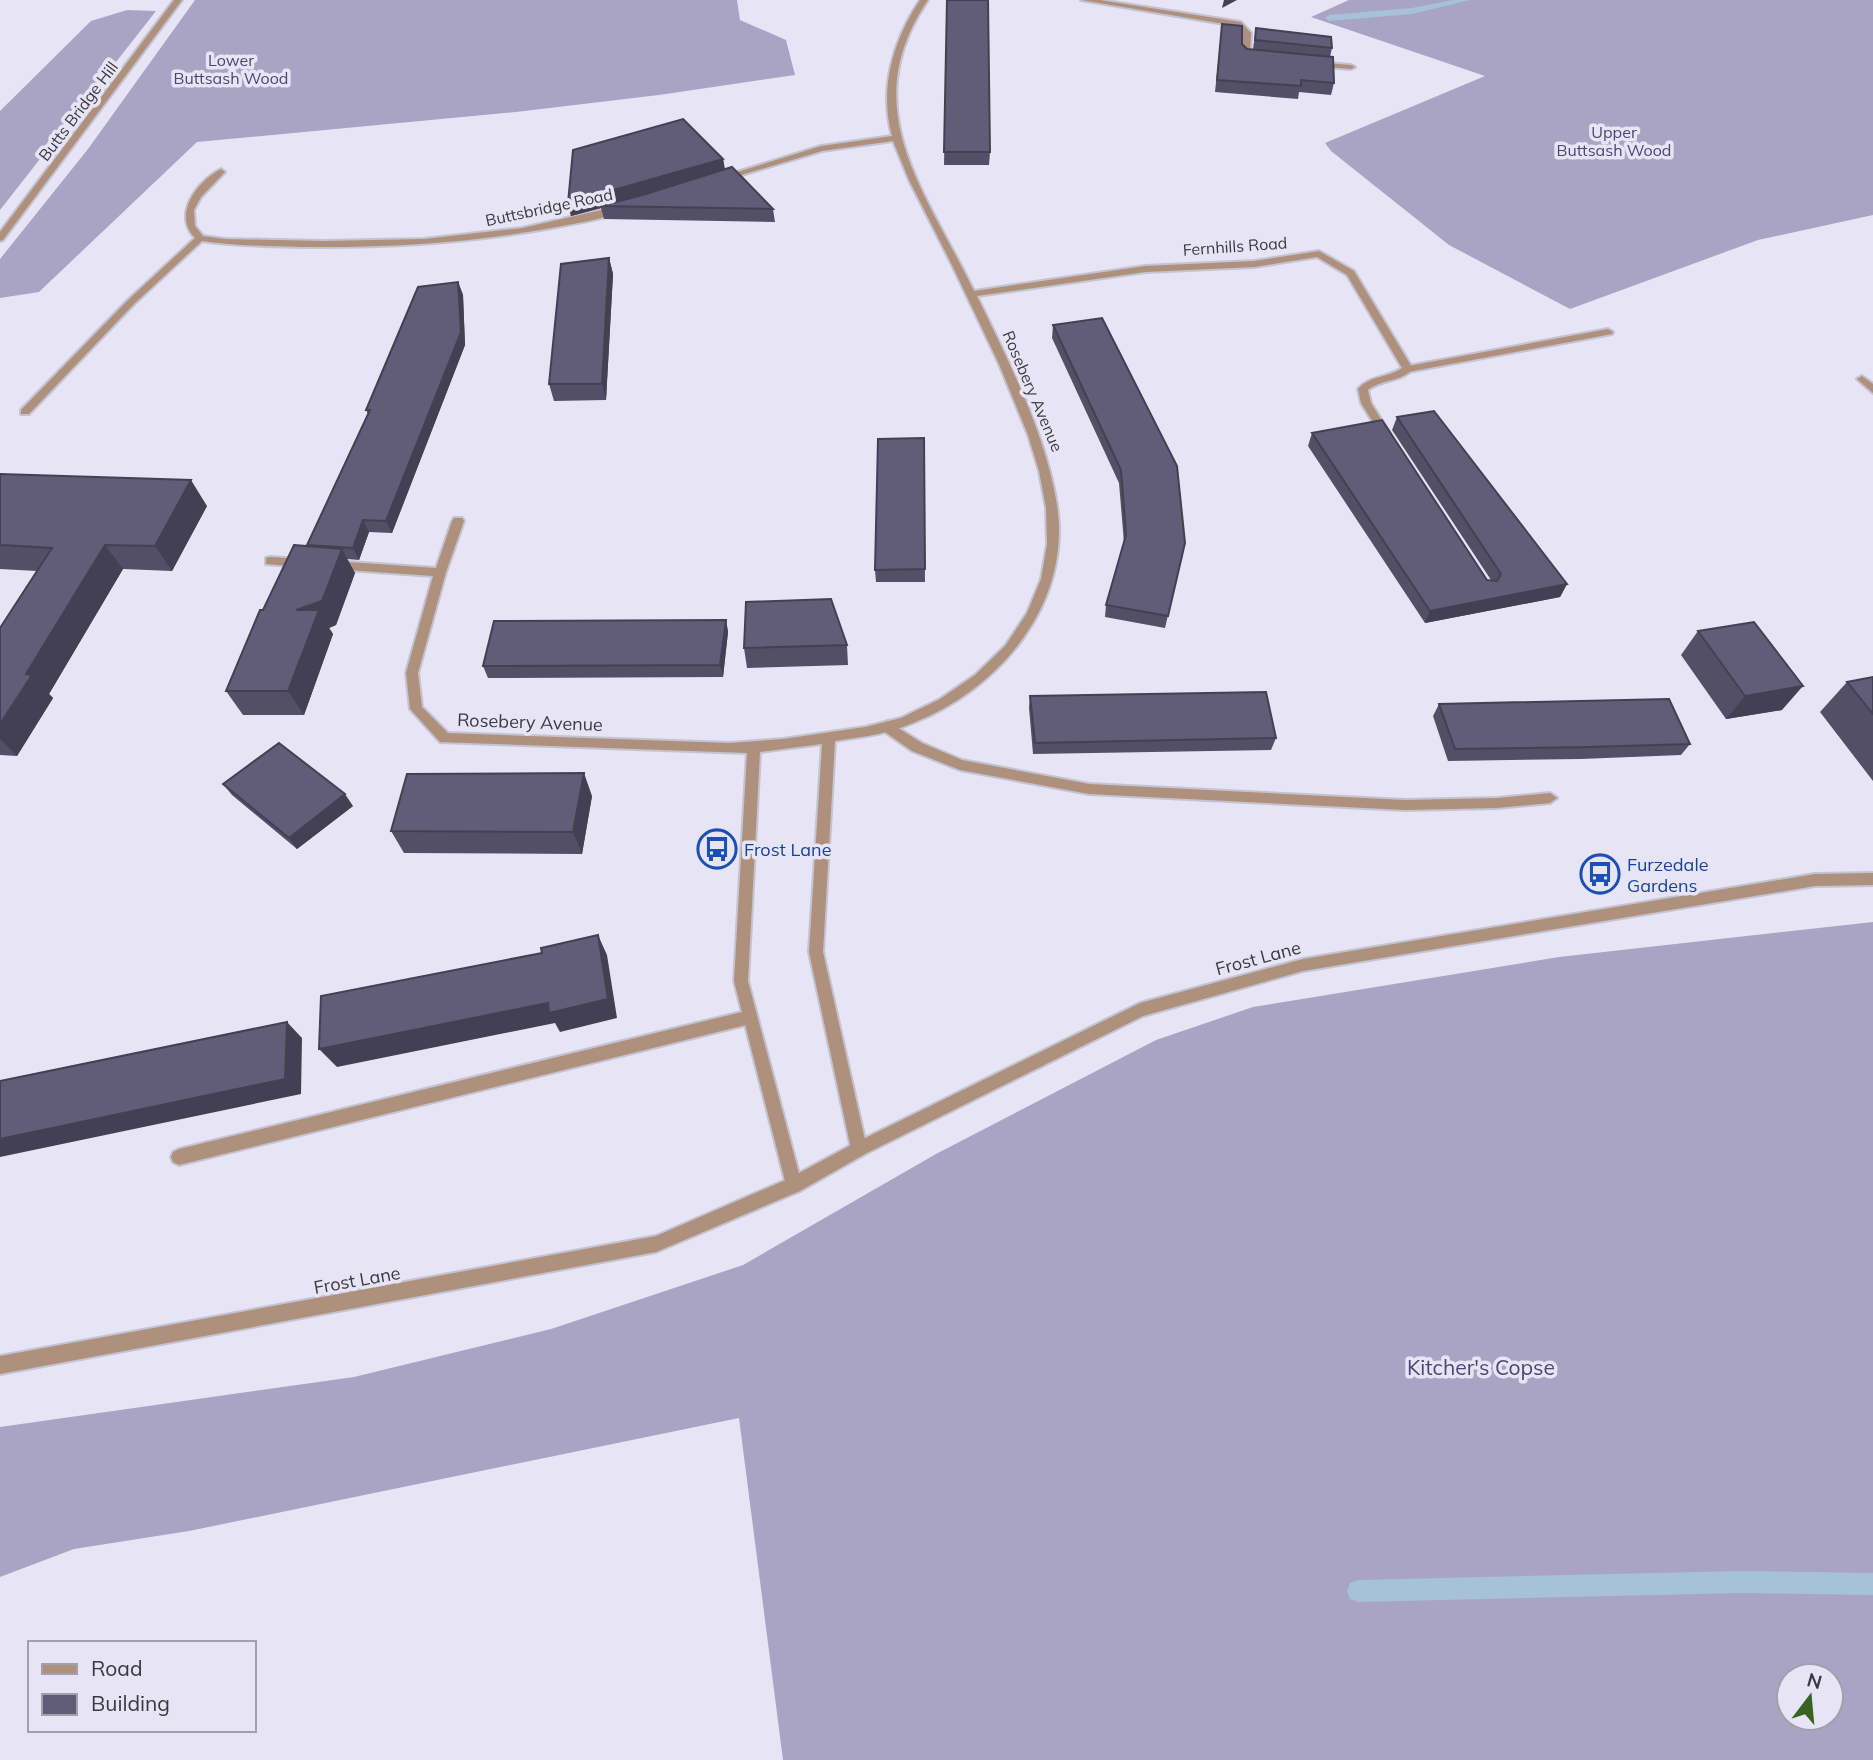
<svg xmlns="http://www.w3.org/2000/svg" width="1873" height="1760" viewBox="0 0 1873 1760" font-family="Mulish,sans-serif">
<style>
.forest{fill:#a9a4c3;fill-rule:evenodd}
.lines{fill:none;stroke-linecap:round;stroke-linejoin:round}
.stream{fill:#a6c2d9;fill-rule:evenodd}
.service-casing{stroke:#c4c3d1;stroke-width:4}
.minor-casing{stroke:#c4c3d1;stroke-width:4}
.tertiary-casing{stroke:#c4c3d1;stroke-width:4}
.service{fill:#af907c;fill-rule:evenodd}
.minor{fill:#af907c;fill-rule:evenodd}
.tertiary{fill:#af907c;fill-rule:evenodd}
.wall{fill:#534f67}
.shaded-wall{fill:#444054}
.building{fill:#615c78;stroke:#444054;stroke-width:2}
.labels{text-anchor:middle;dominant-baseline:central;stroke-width:7;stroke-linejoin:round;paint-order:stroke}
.far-park-label{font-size:16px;fill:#4e4572;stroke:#e7e5f5}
.far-street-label{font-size:16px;fill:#3a393f;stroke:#e7e5f5}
.street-label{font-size:18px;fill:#3a393f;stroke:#e7e5f5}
.transit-label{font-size:18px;fill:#164399;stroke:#e7e5f5;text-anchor:start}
.near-park-label{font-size:21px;fill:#4e4572;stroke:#e7e5f5}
</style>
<rect width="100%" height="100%" fill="#e7e5f5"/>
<path class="forest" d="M 195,0 L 737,0 L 740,20 L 786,40 L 795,75 L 659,95 L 516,112 L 197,142 L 39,292 L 0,298 L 0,259 L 88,149 Z
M 1349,0 L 1873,0 L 1873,215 L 1758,240 L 1570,309 L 1449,245 L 1331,151 L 1325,143 L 1485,76 L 1311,17 Z
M 127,10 L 156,11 L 0,210 L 0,111 L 91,21 Z
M 1873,922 L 1873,1760 L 783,1760 L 739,1418 L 189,1531 L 74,1549 L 0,1577 L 0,1427 L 354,1377 L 551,1329 L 743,1265 L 936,1154 L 1156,1040 L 1253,1007 L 1559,957 ZM 1831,1676 L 1831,1718 L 1789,1718 L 1789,1676 Z"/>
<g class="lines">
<path class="stream" d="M 1453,0 L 1470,0 L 1412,14 L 1329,21 L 1325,18 L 1329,15 L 1412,8 Z
M 1742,1571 L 1873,1573 L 1873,1595 L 1742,1593 L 1358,1602 L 1350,1599 L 1347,1591 L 1350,1583 L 1358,1580 Z"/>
<g class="service-casing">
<path id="service" d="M 1608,329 L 1613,332 L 1612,334 L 1408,372 L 1403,369 L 1408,366 Z
M 887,721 L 922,743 L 962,760 L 1089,784 L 1405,800 L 1497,798 L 1550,793 L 1557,798 L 1550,803 L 1497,808 L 1405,810 L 1089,794 L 960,770 L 912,751 L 882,730 L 881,726 Z
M 750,1010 L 755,1012 L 757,1017 L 755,1022 L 750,1024 L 179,1165 L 173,1162 L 171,1157 L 173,1152 L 179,1149 Z"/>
</g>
<g class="minor-casing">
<path id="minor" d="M 920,0 L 928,0 C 854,109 926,192 974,291 L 1145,266 L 1254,261 L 1319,251 L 1354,271 L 1413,369 C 1401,382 1382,379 1368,390 L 1371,403 L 1391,435 L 1386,438 L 1382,437 L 1361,403 L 1358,389 C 1370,375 1388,378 1402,368 L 1347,275 L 1317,257 L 1254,267 L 1145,272 L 977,296 C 1009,363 1045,431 1057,505 C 1072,603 1000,689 913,723 C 888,734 862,737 835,741 L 823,952 L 867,1149 L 865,1154 L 859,1157 L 853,1154 L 851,1149 L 809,952 L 822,744 L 760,752 L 748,981 L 802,1185 L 800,1191 L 794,1193 L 788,1191 L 786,1185 L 734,981 L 747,753 L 440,742 L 410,709 L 406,673 L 433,576 L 333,569 L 327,565 L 333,561 L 436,568 L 452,521 L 454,518 L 462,518 L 464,521 L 446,572 L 418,673 L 422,707 L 448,733 L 730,743 L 783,739 L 865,727 L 901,718 L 940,699 L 975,675 L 1005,646 L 1027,613 L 1041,579 L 1047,544 L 1046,508 L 1039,471 L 1028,435 L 999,364 L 951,263 L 909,180 L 893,141 L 822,151 L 725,180 L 718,178 L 821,146 L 892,136 C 879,89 893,40 920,0 Z
M 1081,0 L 1100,0 L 1241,22 L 1251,33 L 1250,55 L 1260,58 L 1256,60 L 1243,59 L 1243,33 L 1236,26 Z
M 1314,62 L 1351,65 L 1355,67 L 1351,69 L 1311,66 L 1311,62 Z
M 221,169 L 225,172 L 201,197 L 194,210 L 195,226 L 203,236 L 225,239 L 324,241 L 424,239 L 522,228 L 619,206 L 624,209 C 609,219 576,223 557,227 C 473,243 388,248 303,247 C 269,246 235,246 202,241 L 134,304 L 29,414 L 21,414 L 21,410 L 128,300 L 195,238 C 172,215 197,181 221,169 Z
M 1862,376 L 1873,384 L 1873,393 L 1857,379 Z
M 270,557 L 302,559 L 308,563 L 302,567 L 266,564 L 266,558 Z"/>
</g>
<g class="tertiary-casing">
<path id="tertiary" d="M 174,0 L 182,0 L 3,240 L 0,241 L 0,232 Z
M 1873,873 L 1873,885 L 1815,886 L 1303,971 L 1143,1016 L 865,1154 L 800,1191 L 656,1252 L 0,1374 L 0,1356 L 656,1236 L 788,1179 L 853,1144 L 1140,1003 L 1303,959 L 1815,874 Z"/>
</g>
<use href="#service" class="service"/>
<use href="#minor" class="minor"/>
<use href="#tertiary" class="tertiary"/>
</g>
<path class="wall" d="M 947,0 L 990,152 L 989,165 L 944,165 Z
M 1222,24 L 1247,49 L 1253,49 L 1256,28 L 1332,48 L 1330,57 L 1334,83 L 1331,95 L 1299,92 L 1298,99 L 1215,92 Z
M 723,159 L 725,169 L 773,209 L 775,222 L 604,219 L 601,208 L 571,216 L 568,203 Z
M 609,258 L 613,274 L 606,400 L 554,401 L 549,384 Z
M 458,282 L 463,295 L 465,345 L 392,533 L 369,532 L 359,560 L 347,559 L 355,573 L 336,625 L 329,628 L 333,634 L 304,715 L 243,715 L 226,691 L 263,610 L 308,546 L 307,545 L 368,414 L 366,410 Z
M 1053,325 L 1185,543 L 1165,628 L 1105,617 L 1106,605 L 1124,543 L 1119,483 L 1052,338 Z
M 1397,417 L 1567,584 L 1560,597 L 1425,623 L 1308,446 L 1312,433 L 1487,580 L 1491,580 L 1392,430 Z
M 924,438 L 925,582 L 876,582 L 875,570 Z
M 0,474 L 207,506 L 172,571 L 123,569 L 49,694 L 53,698 L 17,756 L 0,755 L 0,628 L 37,571 L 0,569 Z
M 726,620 L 728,632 L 723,677 L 488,678 L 483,666 Z
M 1698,631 L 1782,710 L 1726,719 L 1681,655 Z
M 847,645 L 848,665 L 747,668 L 744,648 Z
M 1873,677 L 1873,781 L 1820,712 L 1847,682 Z
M 1030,696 L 1276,738 L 1271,750 L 1033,754 L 1029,708 Z
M 1439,704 L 1690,744 L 1681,755 L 1581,759 L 1448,761 L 1433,716 Z
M 223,784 L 353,806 L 297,849 L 232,795 Z
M 592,796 L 582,854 L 404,853 L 391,831 Z"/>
<path class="shaded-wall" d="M 1224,0 L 1237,0 L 1222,8 Z
M 723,159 L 725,172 L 601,206 L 601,208 L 571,216 L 568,203 Z
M 609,258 L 613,274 L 606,400 L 602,384 Z
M 458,282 L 463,295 L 465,345 L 392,533 L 386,521 Z
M 191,480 L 207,506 L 172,571 L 155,546 Z
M 363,520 L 369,532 L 359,560 L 353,548 Z
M 105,545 L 123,569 L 49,694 L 53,698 L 17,756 L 0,739 L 0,724 L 26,674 Z
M 342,549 L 355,573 L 336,625 L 329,628 L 333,634 L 304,715 L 288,691 L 296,610 Z
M 1567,584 L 1560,597 L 1425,623 L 1430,611 Z
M 726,620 L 728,632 L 723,677 L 720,665 Z
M 1803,686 L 1782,710 L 1726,719 L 1745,696 Z
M 584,773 L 592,796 L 582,854 L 573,832 Z
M 345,794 L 353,806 L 297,849 L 289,838 Z
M 598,935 L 607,955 L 617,1018 L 560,1032 L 555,1023 L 337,1067 L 319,1049 Z
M 287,1022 L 302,1038 L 301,1094 L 0,1157 L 0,1139 Z"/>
<path class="building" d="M 947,0 L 988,0 L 990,152 L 944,152 Z
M 1222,24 L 1242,26 L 1242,44 L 1247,49 L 1333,57 L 1334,83 L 1301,80 L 1301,86 L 1217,80 Z
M 1256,28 L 1331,37 L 1332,48 L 1255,40 Z
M 683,119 L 723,159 L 568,203 L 573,150 Z
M 732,167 L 773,209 L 601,206 L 646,194 Z
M 609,258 L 602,384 L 549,384 L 561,264 Z
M 458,282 L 461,332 L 386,521 L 363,520 L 353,548 L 307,545 L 370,410 L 366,410 L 418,287 Z
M 1102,318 L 1177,466 L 1185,543 L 1168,616 L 1106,605 L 1126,535 L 1121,470 L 1053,325 Z
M 1434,411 L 1567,584 L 1430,611 L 1312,433 L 1382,420 L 1487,580 L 1497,581 L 1501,574 L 1397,417 Z
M 924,438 L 925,569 L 875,570 L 878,439 Z
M 0,474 L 191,480 L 155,546 L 105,545 L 26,674 L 32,675 L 0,724 L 0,628 L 52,548 L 0,545 Z
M 294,545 L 342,549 L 322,601 L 296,610 L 319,610 L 288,691 L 226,691 L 260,610 L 263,610 Z
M 831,599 L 847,645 L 744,648 L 746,602 Z
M 726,620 L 720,665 L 483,666 L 494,621 Z
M 1754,622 L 1803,686 L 1745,696 L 1698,631 Z
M 1873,677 L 1873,714 L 1847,682 Z
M 1266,692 L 1276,738 L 1035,743 L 1030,696 Z
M 1669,699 L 1690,744 L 1589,747 L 1455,749 L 1439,704 Z
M 279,743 L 345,794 L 289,838 L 223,784 Z
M 584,773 L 573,832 L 391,831 L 407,774 Z
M 598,935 L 608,999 L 549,1013 L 548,1003 L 319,1049 L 321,996 L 542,953 L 541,948 Z
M 287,1022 L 285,1079 L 0,1139 L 0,1081 Z"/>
<defs>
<g id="bus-ring" transform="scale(2.0125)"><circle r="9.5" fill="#e7e5f5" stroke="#1a4fb4" stroke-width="1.5"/><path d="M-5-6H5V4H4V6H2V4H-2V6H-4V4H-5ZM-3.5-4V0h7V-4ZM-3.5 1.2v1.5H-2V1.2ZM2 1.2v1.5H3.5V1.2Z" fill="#1a4fb4"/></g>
</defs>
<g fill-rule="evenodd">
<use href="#bus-ring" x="717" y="849"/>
<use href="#bus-ring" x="1600" y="874"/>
</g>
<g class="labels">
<g class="far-park-label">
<text x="231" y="60">Lower<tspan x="231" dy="18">Buttsash Wood</tspan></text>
<text x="1614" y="132">Upper<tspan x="1614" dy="18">Buttsash Wood</tspan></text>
</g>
<g class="far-street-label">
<text transform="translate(78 111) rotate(-53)">Butts Bridge Hill</text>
<text transform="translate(549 207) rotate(-12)">Buttsbridge Road</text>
<text transform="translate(1235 246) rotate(-4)">Fernhills Road</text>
<text transform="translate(1033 391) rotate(67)">Rosebery Avenue</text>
</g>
<g class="street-label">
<text transform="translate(530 722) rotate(2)">Rosebery Avenue</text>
<text transform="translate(1258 958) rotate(-15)">Frost Lane</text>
<text transform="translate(357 1280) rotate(-10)">Frost Lane</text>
</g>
<g class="transit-label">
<text x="744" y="849">Frost Lane</text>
<text x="1627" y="864">Furzedale<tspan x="1627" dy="21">Gardens</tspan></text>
</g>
<g class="near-park-label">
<text x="1481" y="1367">Kitcher's Copse</text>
</g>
</g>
<rect x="28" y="1641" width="228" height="91" fill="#e7e5f5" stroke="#a2a0ac" stroke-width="2"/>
<rect x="42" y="1664" width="35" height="10" fill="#af907c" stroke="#a2a0ac" stroke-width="2"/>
<text x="91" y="1676" font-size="21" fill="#3a393f">Road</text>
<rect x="42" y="1694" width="35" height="21" fill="#615c78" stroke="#a2a0ac" stroke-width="2"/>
<text x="91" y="1711" font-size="21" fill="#3a393f">Building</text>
<g transform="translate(1810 1697) rotate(16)"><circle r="33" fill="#e7e5f5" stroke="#a2a0ac" stroke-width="2"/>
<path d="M0-5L12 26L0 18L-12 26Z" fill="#386320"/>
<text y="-10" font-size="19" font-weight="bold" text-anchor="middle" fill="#3a393f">N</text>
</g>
</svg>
